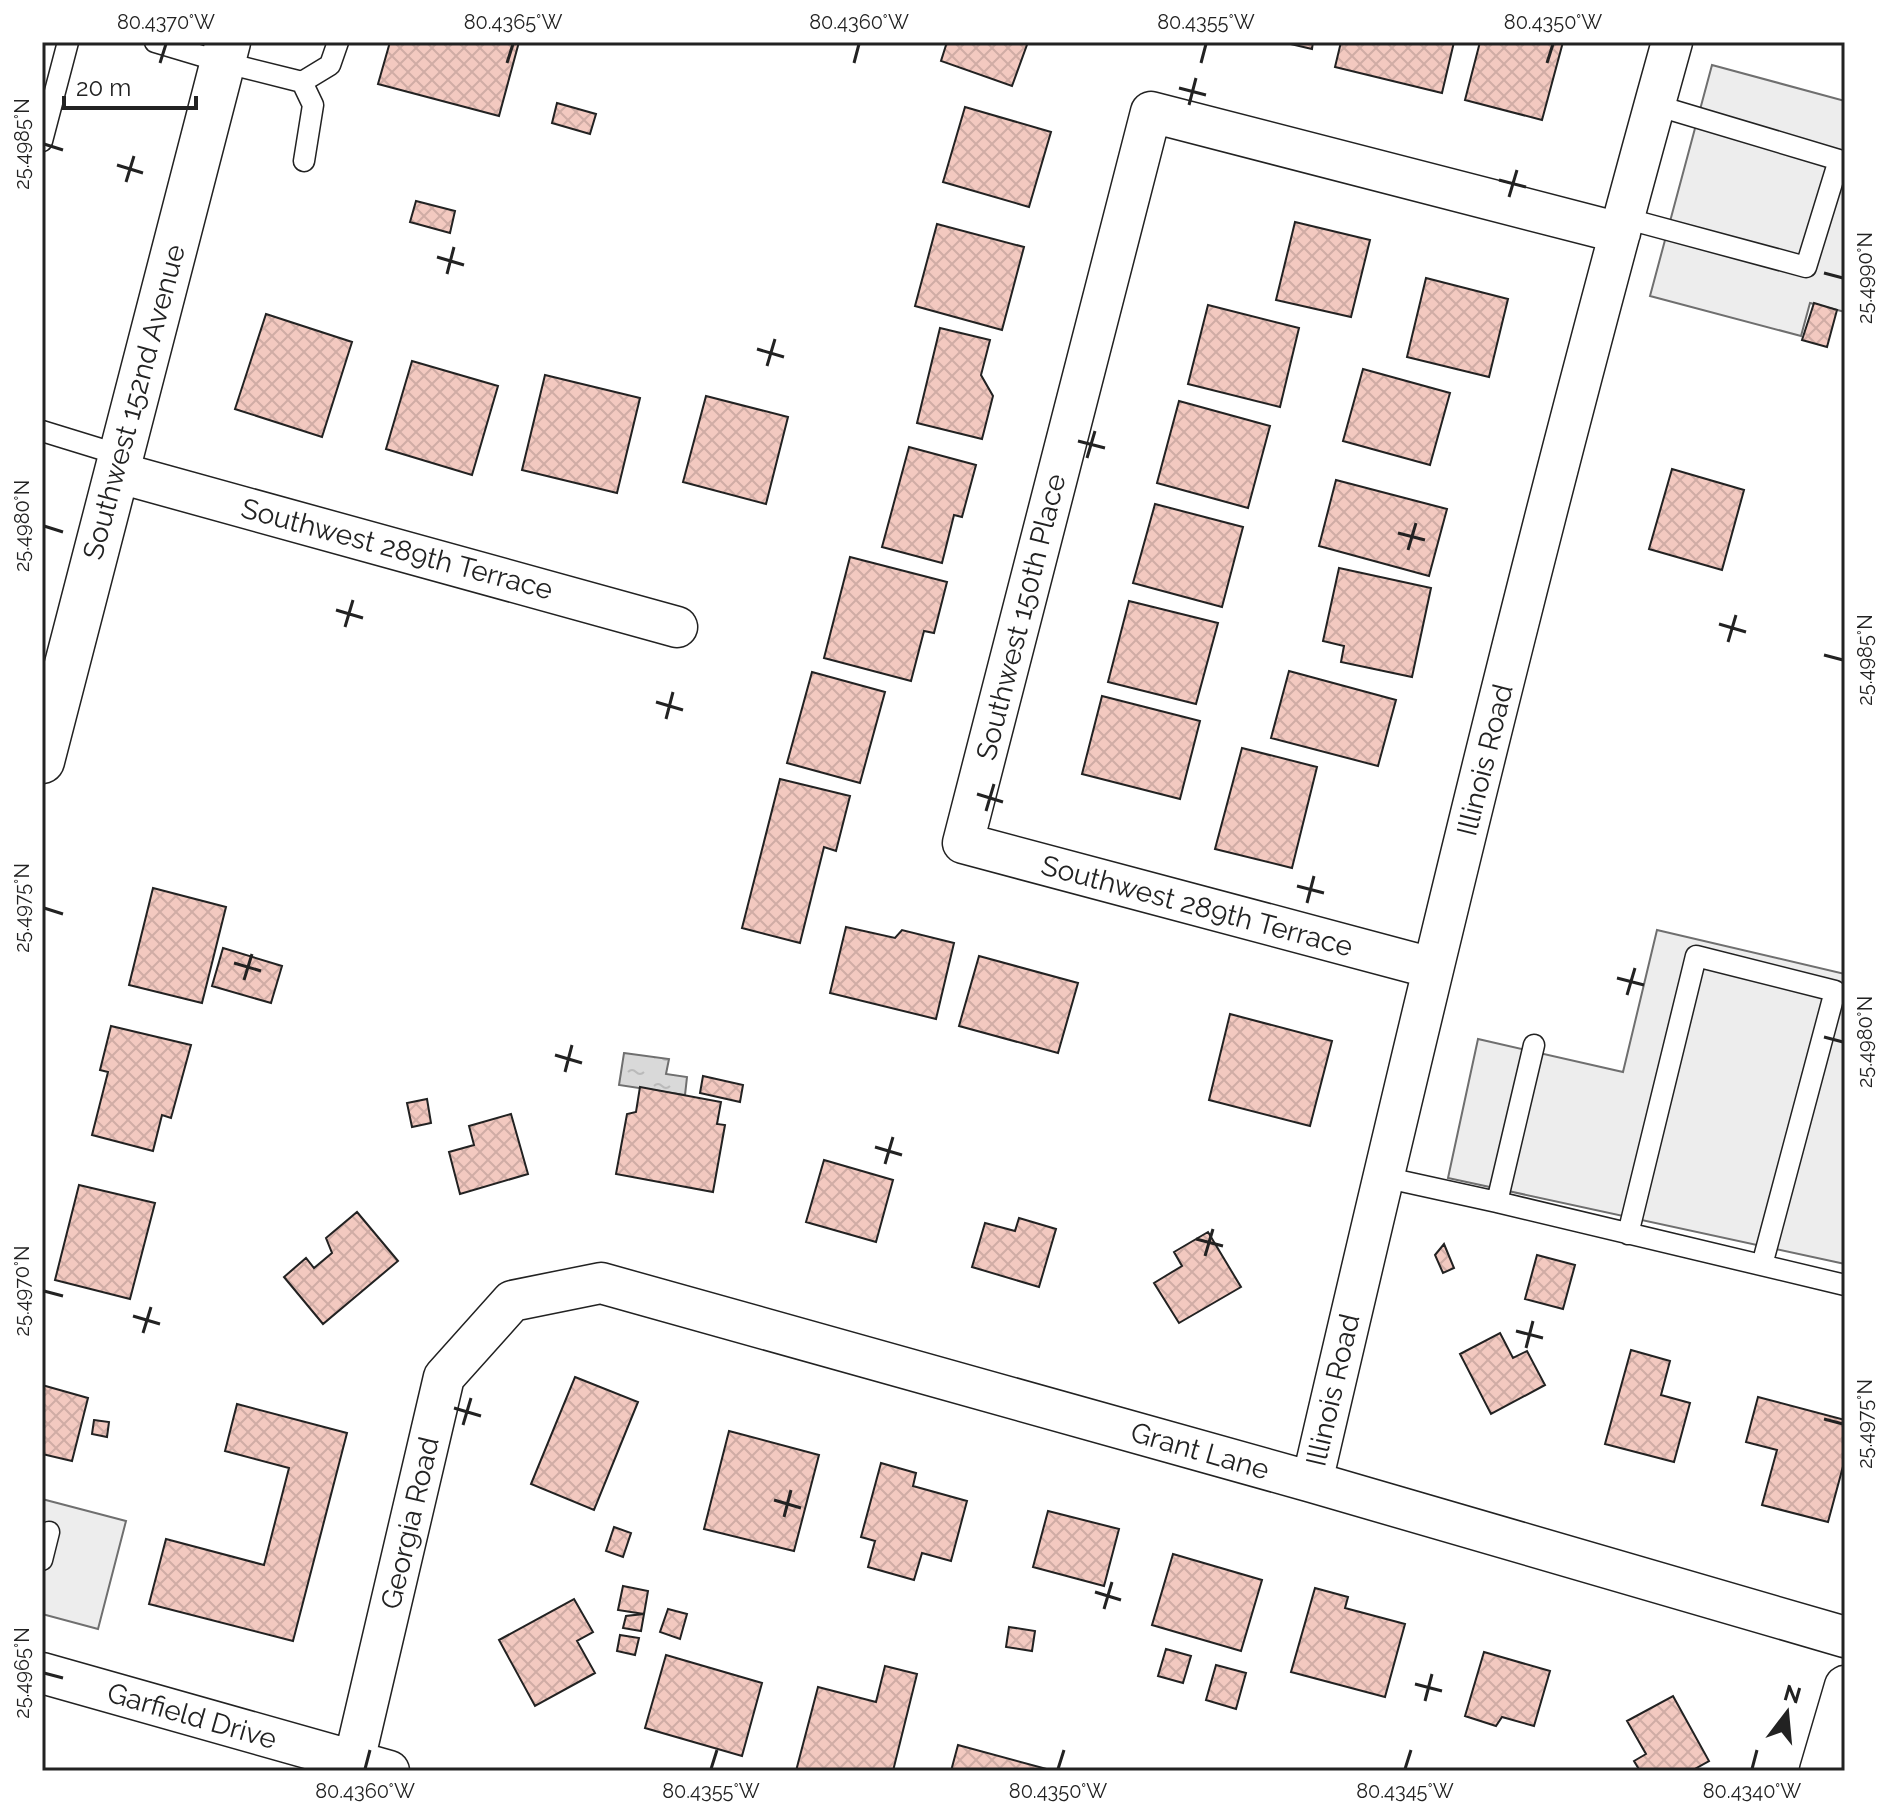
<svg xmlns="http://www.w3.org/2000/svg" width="1887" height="1813" viewBox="0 0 1887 1813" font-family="Raleway,sans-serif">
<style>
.parking{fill:#ededed;stroke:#6f6f6f;stroke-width:2}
.water{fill:url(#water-ripples);stroke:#6f6f6f;stroke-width:2}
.building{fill:url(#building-cross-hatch);stroke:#222;stroke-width:2}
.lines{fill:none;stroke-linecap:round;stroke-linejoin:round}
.service-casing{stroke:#222;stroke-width:23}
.minor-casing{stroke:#222;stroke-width:43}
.tertiary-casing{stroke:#222;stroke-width:47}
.service{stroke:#fff;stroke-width:20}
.minor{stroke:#fff;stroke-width:40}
.tertiary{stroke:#fff;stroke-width:44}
.ticks{fill:none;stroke:#222;stroke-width:3}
.labels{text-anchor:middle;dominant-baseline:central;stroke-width:6;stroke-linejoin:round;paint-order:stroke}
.street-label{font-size:28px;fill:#222;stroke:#fff}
.neatline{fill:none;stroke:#222;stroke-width:3}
.ticks-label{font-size:20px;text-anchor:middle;fill:#222}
</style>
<defs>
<pattern id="water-ripples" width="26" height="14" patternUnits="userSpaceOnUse" patternTransform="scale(2)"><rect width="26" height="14" fill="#d9d9d9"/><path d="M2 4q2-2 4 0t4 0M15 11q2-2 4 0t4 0" fill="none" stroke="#bababa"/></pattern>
<pattern id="building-cross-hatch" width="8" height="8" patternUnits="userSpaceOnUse" patternTransform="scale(2)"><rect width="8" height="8" fill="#f3c9c0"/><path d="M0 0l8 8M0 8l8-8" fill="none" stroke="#d0aca5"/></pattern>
</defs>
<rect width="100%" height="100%" fill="#fff"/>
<path class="parking" d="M 1712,65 L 1845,101 L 1845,312 L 1810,303 L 1801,336 L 1650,296 Z
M 1657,930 L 1845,974 L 1845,1264 L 1448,1178 L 1478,1039 L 1623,1072 Z
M 42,1499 L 126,1521 L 98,1629 L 42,1614 Z"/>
<path class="water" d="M 624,1053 L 669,1059 L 666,1074 L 687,1077 L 685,1095 L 619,1085 Z"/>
<path class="building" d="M 390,42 L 519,42 L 499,116 L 378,84 Z
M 947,42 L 1028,42 L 1012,86 L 941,61 Z
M 1282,42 L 1313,42 L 1312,49 Z
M 1341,42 L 1454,42 L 1442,93 L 1335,67 Z
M 1480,42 L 1563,42 L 1542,120 L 1465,100 Z
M 557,103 L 596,114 L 590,134 L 552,123 Z
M 965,107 L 1051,132 L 1029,207 L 943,182 Z
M 416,201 L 455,211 L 450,233 L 410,222 Z
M 1295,222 L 1370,240 L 1351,317 L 1276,300 Z
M 937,224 L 1024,247 L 1002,330 L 915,306 Z
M 1426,278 L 1508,299 L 1489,377 L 1407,357 Z
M 1814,303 L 1837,310 L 1827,347 L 1802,340 Z
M 1208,305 L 1299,328 L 1280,407 L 1188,384 Z
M 266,314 L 352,342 L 322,437 L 235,409 Z
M 940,328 L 990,340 L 981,375 L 993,396 L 982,439 L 917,423 Z
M 412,361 L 498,386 L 472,475 L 386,449 Z
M 1363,369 L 1450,393 L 1430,465 L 1343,441 Z
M 545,375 L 640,398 L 617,493 L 522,470 Z
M 706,396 L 788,417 L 766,504 L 683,482 Z
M 1179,401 L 1270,426 L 1248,508 L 1157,483 Z
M 909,447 L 976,465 L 962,517 L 954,515 L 942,563 L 882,547 Z
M 1672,469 L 1744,490 L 1722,570 L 1649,549 Z
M 1336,480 L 1447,509 L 1429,576 L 1319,546 Z
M 1155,504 L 1243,527 L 1222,607 L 1133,583 Z
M 850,557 L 947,582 L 934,633 L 924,631 L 911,681 L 824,658 Z
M 1339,568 L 1431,588 L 1412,677 L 1341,662 L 1344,646 L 1323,641 Z
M 1129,601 L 1218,623 L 1196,704 L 1108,682 Z
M 1289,671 L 1396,700 L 1378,766 L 1271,738 Z
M 812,672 L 885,692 L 860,783 L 787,763 Z
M 1102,696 L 1200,721 L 1180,799 L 1082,774 Z
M 1242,748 L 1317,767 L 1292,868 L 1215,849 Z
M 780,779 L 850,796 L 836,851 L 824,847 L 800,943 L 742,928 Z
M 153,888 L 226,907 L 202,1003 L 129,985 Z
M 846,927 L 895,938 L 902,930 L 954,943 L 936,1019 L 830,993 Z
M 223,948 L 282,966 L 271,1003 L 212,986 Z
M 979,956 L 1078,983 L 1058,1053 L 959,1026 Z
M 1230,1014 L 1332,1041 L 1310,1126 L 1209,1100 Z
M 111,1026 L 191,1045 L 171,1118 L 162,1115 L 153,1151 L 92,1135 L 108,1072 L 100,1070 Z
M 703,1076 L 743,1085 L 740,1102 L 700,1093 Z
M 640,1087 L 721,1102 L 717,1124 L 725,1125 L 713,1192 L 616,1174 L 627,1114 L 636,1112 Z
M 427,1099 L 431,1123 L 412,1127 L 407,1103 Z
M 511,1114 L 528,1174 L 460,1194 L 449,1152 L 474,1145 L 469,1126 Z
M 824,1160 L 893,1180 L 876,1242 L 806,1222 Z
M 79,1185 L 155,1203 L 130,1299 L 55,1280 Z
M 357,1212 L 398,1261 L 323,1324 L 284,1277 L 306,1258 L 314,1268 L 332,1253 L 326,1238 Z
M 1019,1218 L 1056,1229 L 1039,1287 L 972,1267 L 985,1223 L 1015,1231 Z
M 1208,1232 L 1241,1287 L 1179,1323 L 1154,1283 L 1182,1266 L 1174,1252 Z
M 1444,1244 L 1454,1268 L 1443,1273 L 1435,1255 Z
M 1537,1255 L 1575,1265 L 1563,1309 L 1525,1299 Z
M 1500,1333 L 1513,1358 L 1527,1351 L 1545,1385 L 1491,1414 L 1460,1354 Z
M 1631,1350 L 1670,1361 L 1661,1395 L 1690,1403 L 1674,1462 L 1605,1444 Z
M 575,1377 L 638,1402 L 594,1510 L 531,1484 Z
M 42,1385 L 88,1398 L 72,1461 L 42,1454 Z
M 1758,1397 L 1845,1420 L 1845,1459 L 1828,1522 L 1762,1505 L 1777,1450 L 1746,1442 Z
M 237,1404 L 347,1433 L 293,1641 L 149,1604 L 166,1539 L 264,1565 L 289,1468 L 225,1451 Z
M 94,1420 L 109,1422 L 107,1437 L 92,1434 Z
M 729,1431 L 819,1455 L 794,1551 L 704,1529 Z
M 881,1463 L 916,1473 L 913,1486 L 967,1501 L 951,1561 L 922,1553 L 914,1580 L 868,1567 L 875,1541 L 861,1537 Z
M 1048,1511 L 1119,1529 L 1104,1586 L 1033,1567 Z
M 614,1527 L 631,1533 L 623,1557 L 606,1551 Z
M 1173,1554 L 1262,1580 L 1241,1651 L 1152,1625 Z
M 623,1586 L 648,1591 L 644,1614 L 618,1610 Z
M 1315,1588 L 1348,1597 L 1345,1608 L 1405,1624 L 1385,1697 L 1291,1672 Z
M 574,1599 L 593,1632 L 577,1641 L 595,1673 L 535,1706 L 499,1640 Z
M 668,1609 L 687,1614 L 680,1639 L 660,1632 Z
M 644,1614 L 641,1631 L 623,1628 L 626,1616 Z
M 1009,1627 L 1035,1631 L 1032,1651 L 1006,1647 Z
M 620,1635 L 639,1638 L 635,1655 L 617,1651 Z
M 1166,1649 L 1191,1656 L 1183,1683 L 1158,1676 Z
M 1484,1652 L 1550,1671 L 1534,1726 L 1502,1717 L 1496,1726 L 1465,1716 Z
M 666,1655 L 762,1683 L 742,1756 L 645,1728 Z
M 1216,1665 L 1246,1673 L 1236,1709 L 1206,1700 Z
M 885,1666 L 917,1674 L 893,1771 L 796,1771 L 818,1687 L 876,1702 Z
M 1673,1696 L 1709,1761 L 1691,1771 L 1640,1771 L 1634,1761 L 1646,1754 L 1627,1721 Z
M 958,1745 L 1054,1771 L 951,1771 Z"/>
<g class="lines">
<g class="service-casing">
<path id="service" d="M 155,42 L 222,62 L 302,82 L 330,65 L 338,42
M 302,82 L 313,105 L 304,161
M 42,141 L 68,42
M 1624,218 L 1806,267 L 1839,160 L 1655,105
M 42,431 L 120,455
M 1383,1177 L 1497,1202 L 1534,1045
M 1497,1202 L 1845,1285
M 1628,1234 L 1696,956 L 1835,991 L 1762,1265
M 42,1560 L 49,1532"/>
</g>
<g class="minor-casing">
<path id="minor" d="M 116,472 L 677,627
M 1432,968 L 963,843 L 1151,112 L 1620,233
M 1312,1482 C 1424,1000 1539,519 1672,42
M 42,1673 L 389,1771
M 354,1761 L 444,1377 L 512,1301 L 601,1283 L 1312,1482 L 1845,1637
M 1820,1771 L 1845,1686"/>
</g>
<g class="tertiary-casing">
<path id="tertiary" d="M 42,761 L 228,42"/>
</g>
<use href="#service" class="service"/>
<use href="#minor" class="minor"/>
<use href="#tertiary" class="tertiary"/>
</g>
<path class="ticks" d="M 160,63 L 166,44M 507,63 L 513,44M 854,63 L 859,44M 1201,63 L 1206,44M 1547,63 L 1553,44M 1179,88 L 1206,95M 1189,105 L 1196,78M 44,144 L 63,150M 117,165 L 143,173M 1499,180 L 1526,187M 126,182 L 134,156M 1509,197 L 1517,170M 437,257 L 464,265M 1824,273 L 1843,278M 447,274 L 454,247M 757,349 L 784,357M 767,366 L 775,339M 1078,441 L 1105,448M 1087,458 L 1095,431M 44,526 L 63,532M 1398,533 L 1425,540M 1408,550 L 1416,523M 336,610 L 363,618M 1719,624 L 1746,632M 345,627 L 353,600M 1728,642 L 1736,615M 1824,655 L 1843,660M 656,702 L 683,710M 666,719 L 673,692M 977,794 L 1003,802M 986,811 L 994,784M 1297,886 L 1324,893M 1307,903 L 1314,876M 44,908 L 63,914M 234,963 L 261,971M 1617,978 L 1644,985M 244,980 L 252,954M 1627,995 L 1635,968M 1824,1037 L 1843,1042M 555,1055 L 582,1063M 565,1072 L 572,1045M 875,1147 L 902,1155M 885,1164 L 893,1137M 1196,1239 L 1223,1246M 1205,1256 L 1213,1229M 44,1291 L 63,1296M 133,1316 L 160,1324M 1516,1331 L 1543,1338M 143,1333 L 151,1307M 1526,1348 L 1533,1321M 454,1408 L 481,1416M 1824,1419 L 1843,1424M 463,1425 L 471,1398M 774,1500 L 801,1508M 784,1517 L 791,1490M 1095,1592 L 1121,1600M 1104,1609 L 1112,1582M 44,1673 L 63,1678M 1415,1684 L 1442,1691M 1425,1701 L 1432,1674M 365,1769 L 370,1750M 711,1769 L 717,1750M 1058,1769 L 1064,1750M 1405,1769 L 1411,1750M 1752,1769 L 1757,1750"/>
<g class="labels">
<g class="street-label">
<text transform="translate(134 402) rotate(-75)">Southwest 152nd Avenue</text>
<text transform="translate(397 549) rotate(15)">Southwest 289th Terrace</text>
<text transform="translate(1021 617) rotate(-76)">Southwest 150th Place</text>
<text transform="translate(1485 760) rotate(-76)">Illinois Road</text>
<text transform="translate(1197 906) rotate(15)">Southwest 289th Terrace</text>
<text transform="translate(1333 1390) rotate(-77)">Illinois Road</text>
<text transform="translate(1200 1451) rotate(16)">Grant Lane</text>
<text transform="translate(410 1523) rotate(-77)">Georgia Road</text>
<text transform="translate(192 1716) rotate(16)">Garfield Drive</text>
</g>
</g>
<rect width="1887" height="1813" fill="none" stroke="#ffffff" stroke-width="88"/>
<g transform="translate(1787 1713) rotate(16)" stroke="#ffffff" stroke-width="6" paint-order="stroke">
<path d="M0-6L14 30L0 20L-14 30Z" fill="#222222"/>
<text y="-12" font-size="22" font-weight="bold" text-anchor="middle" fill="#222222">N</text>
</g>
<path d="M64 96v12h132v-12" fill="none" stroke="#222222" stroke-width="4"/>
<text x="76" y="96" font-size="24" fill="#222222" stroke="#ffffff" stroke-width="6" paint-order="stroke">20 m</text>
<rect x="44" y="44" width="1799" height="1725" class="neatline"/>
<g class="ticks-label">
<text x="166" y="29">80.4370°W</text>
<text x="513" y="29">80.4365°W</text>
<text x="859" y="29">80.4360°W</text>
<text x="1206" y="29">80.4355°W</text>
<text x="1553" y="29">80.4350°W</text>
<text transform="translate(22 144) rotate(-90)" y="7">25.4985°N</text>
<text transform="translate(1865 278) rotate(-90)" y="7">25.4990°N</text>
<text transform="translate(22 526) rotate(-90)" y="7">25.4980°N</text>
<text transform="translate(1865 660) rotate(-90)" y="7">25.4985°N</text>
<text transform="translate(22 908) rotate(-90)" y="7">25.4975°N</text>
<text transform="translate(1865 1042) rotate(-90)" y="7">25.4980°N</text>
<text transform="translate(22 1291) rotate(-90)" y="7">25.4970°N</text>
<text transform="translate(1865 1424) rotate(-90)" y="7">25.4975°N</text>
<text transform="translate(22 1673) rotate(-90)" y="7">25.4965°N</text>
<text x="365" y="1798">80.4360°W</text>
<text x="711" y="1798">80.4355°W</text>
<text x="1058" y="1798">80.4350°W</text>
<text x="1405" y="1798">80.4345°W</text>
<text x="1752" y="1798">80.4340°W</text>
</g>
</svg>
